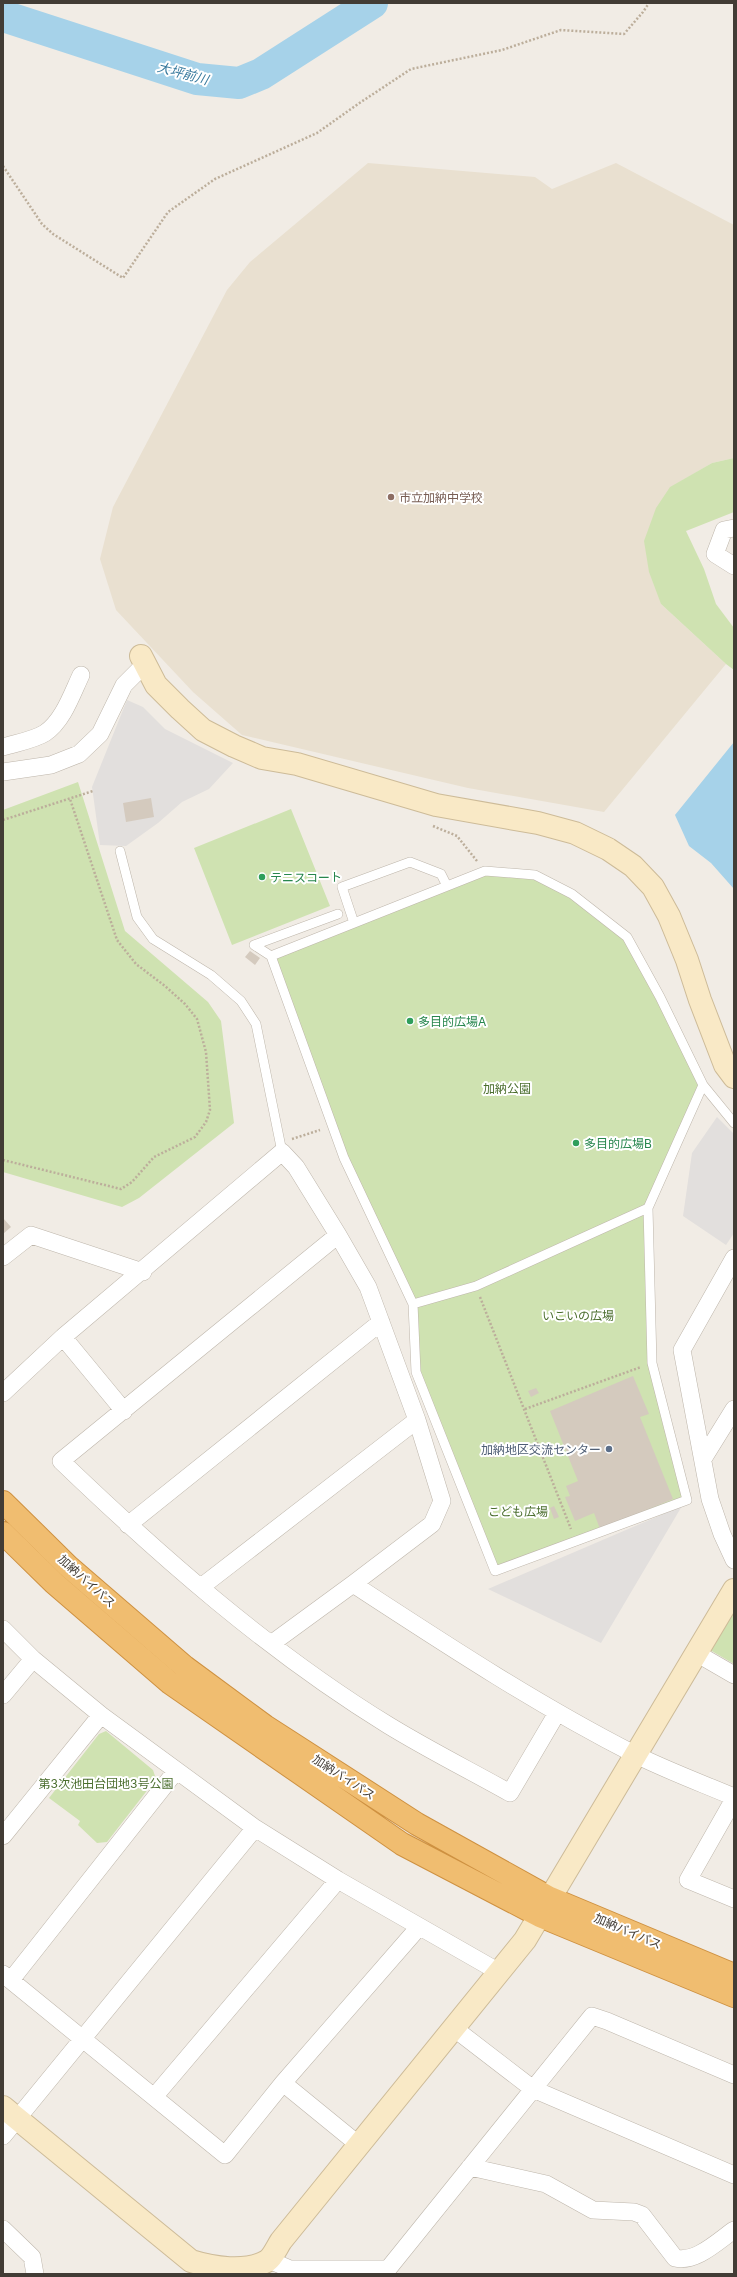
<svg xmlns="http://www.w3.org/2000/svg" width="737" height="2277" viewBox="0 0 737 2277" font-family="Inter,'Noto Sans JP',sans-serif">
<style>
.education{fill:#e9e0d0}
.green{fill:#cfe2b1}
.parking{fill:#e2dfdd}
.water{fill:#a6d2e9}
.lines{fill:none;stroke-linecap:round;stroke-linejoin:round}
.river{stroke:#a6d2e9;stroke-width:32}
.building{fill:#d4cabe}
.lane-casing{stroke:#beb6ab;stroke-width:10}
.street-casing{stroke:#beb6ab;stroke-width:18}
.secondary-casing{stroke:#cdbb98;stroke-width:24}
.highway-casing{stroke:#ce9141;stroke-width:24}
.path{stroke:#bcae9b;stroke-width:2.5;stroke-dasharray:2 2;stroke-linecap:butt}
.lane{stroke:#fff;stroke-width:9}
.street{stroke:#fff;stroke-width:17}
.secondary{stroke:#f9e9c6;stroke-width:22}
.highway{stroke:#f0bd70;stroke-width:22}
.education-dot{fill:#8d6e63;stroke:#fff;stroke-width:1.5}
.leisure-dot{fill:#2e9e5b;stroke:#fff;stroke-width:1.5}
.service-dot{fill:#5c6f8a;stroke:#fff;stroke-width:1.5}
.labels{text-anchor:middle;dominant-baseline:central;stroke-width:4;stroke-linejoin:round;paint-order:stroke}
.education-label{font-size:12px;fill:#785e54;stroke:#fff;text-anchor:start}
.leisure-label{font-size:12px;fill:#27864d;stroke:#fff;text-anchor:start}
.park-label{font-size:12px;fill:#4b6e2e;stroke:#fff}
.service-label{font-size:12px;fill:#4e5e75;stroke:#fff;text-anchor:end}
.street-label{font-size:12px;fill:#423c35;stroke:#fff}
.water-label{font-size:13px;font-style:italic;fill:#37799d;stroke:#fff}
</style>
<rect width="100%" height="100%" fill="#f1ece5"/>
<path class="education" d="M 368,163 L 535,177 L 552,189 L 616,163 L 734,225 L 734,458 L 712,463 L 671,487 L 661,604 L 726,664 L 604,812 L 468,788 L 242,735 L 193,692 L 116,610 L 100,559 L 113,507 L 227,290 L 250,262 Z"/>
<path class="green" d="M 734,458 L 734,512 L 686,531 L 704,569 L 716,604 L 734,628 L 734,670 L 726,664 L 661,604 L 649,572 L 644,541 L 656,508 L 670,487 L 712,463 Z
M 78,782 L 125,931 L 208,1002 L 221,1021 L 234,1123 L 139,1198 L 122,1207 L 3,1172 L 3,810 Z
M 291,809 L 330,906 L 232,945 L 194,848 Z
M 485,871 L 535,875 L 572,894 L 627,937 L 703,1085 L 648,1208 L 652,1363 L 687,1500 L 495,1571 L 416,1372 L 413,1304 L 344,1158 L 271,956 Z
M 734,1606 L 734,1664 L 710,1650 Z
M 106,1731 L 153,1770 L 156,1779 L 107,1842 L 97,1843 L 78,1825 L 80,1821 L 49,1798 L 99,1734 Z"/>
<path class="parking" d="M 127,700 L 143,707 L 165,729 L 233,763 L 209,789 L 182,802 L 158,823 L 126,846 L 100,845 L 92,787 Z
M 717,1117 L 734,1134 L 734,1233 L 726,1245 L 683,1216 L 692,1153 Z
M 682,1506 L 601,1643 L 488,1589 Z"/>
<path class="water" d="M 734,742 L 734,889 L 711,863 L 689,846 L 675,815 Z"/>
<g class="lines">
<path class="river" d="M 3,16 L 197,79 L 239,83 L 261,74 L 372,3"/>
</g>
<path class="building" d="M 151,798 L 154,817 L 126,822 L 123,803 Z
M 250,951 L 260,958 L 255,965 L 245,957 Z
M 3,1218 L 11,1227 L 3,1234 Z
M 633,1376 L 649,1414 L 640,1417 L 673,1499 L 600,1529 L 594,1513 L 575,1521 L 565,1497 L 570,1496 L 566,1486 L 578,1481 L 550,1411 Z
M 536,1388 L 539,1393 L 531,1397 L 528,1391 Z
M 494,1446 L 499,1450 L 497,1457 L 491,1458 L 486,1454 L 488,1448 Z
M 554,1506 L 559,1517 L 554,1519 L 550,1508 Z"/>
<g class="lines">
<g class="lane-casing">
<path id="lane" d="M 120,851 L 137,917 L 153,939 L 211,975 L 241,1001 L 256,1024 L 282,1152
M 354,923 L 342,887 L 410,862 L 441,874 L 447,886
M 271,956 L 254,945 L 338,914
M 703,1085 L 648,1208 L 652,1363 L 687,1500 L 495,1571 L 416,1372 L 413,1304 L 344,1158 L 271,956 L 485,871 L 535,875 L 572,894 L 627,937 L 660,997 L 703,1085 L 734,1123
M 413,1304 L 476,1286 L 648,1208"/>
</g>
<g class="street-casing">
<path id="street" d="M 734,528 L 724,530 L 715,554 L 734,566
M 3,747 C 16,743 34,740 45,733 C 63,721 72,694 81,675
M 3,772 L 51,765 L 79,754 L 100,734 L 124,685 L 145,664
M 338,1235 L 61,1461 C 161,1557 269,1652 388,1725 C 427,1749 469,1770 510,1793 L 557,1713
M 3,1257 L 31,1235 L 143,1272
M 734,1258 L 682,1350 L 710,1499 L 722,1534 L 734,1560
M 63,1337 L 124,1411
M 3,1393 L 63,1337 L 282,1152 L 296,1167 L 338,1235 L 368,1287 L 417,1420 L 442,1501 L 432,1524 L 353,1584 L 271,1644
M 703,1459 L 734,1409
M 128,1525 L 381,1322
M 353,1584 C 445,1644 536,1704 634,1754 C 666,1770 701,1783 734,1797
M 201,1587 L 417,1420
M 3,1629 L 33,1659 L 101,1715 L 255,1828 L 338,1880 L 499,1972
M 696,1653 L 734,1675
M 3,1695 L 33,1659
M 734,1799 L 688,1880 L 734,1899
M 3,1836 L 101,1715
M 3,1974 L 225,2155 L 283,2083 L 419,1927
M 11,1980 L 176,1771
M 455,2029 L 533,2089 L 734,2175
M 283,2083 L 359,2145
M 154,2097 L 338,1880
M 3,2136 L 255,1828
M 470,2167 L 546,2184 L 593,2210 L 634,2212 L 642,2215 L 675,2258 C 696,2263 718,2241 734,2230
M 3,2229 L 32,2257 L 35,2274
M 269,2260 L 290,2269 L 388,2269 L 592,2016 L 607,2021 L 734,2075"/>
</g>
<g class="secondary-casing">
<path id="secondary" d="M 141,656 L 156,685 L 180,709 L 203,730 L 234,746 L 262,758 L 297,764 L 436,805 L 538,823 L 575,833 L 608,849 L 633,866 L 653,887 L 669,916 L 687,960 L 700,1000 L 725,1065 L 734,1077
M 3,2107 L 191,2261 C 213,2268 246,2273 267,2261 C 273,2257 277,2247 281,2241 L 525,1940 L 734,1590"/>
</g>
<g class="highway-casing">
<path id="highway" d="M 3,1502 L 68,1566 L 185,1667 L 265,1726 L 417,1824 L 550,1898 L 734,1975
M 3,1533 L 54,1583 L 170,1683 L 402,1844 L 540,1916 L 734,1996"/>
</g>
<path class="path" d="M 3,166 L 42,224 L 53,234 L 123,278 L 168,212 L 215,179 L 317,133 L 358,104 L 411,69 L 502,50 L 561,30 L 624,34 L 643,12 L 649,3
M 3,820 L 93,791
M 433,826 L 457,836 L 477,861
M 292,1139 L 320,1130
M 3,1160 L 121,1189 L 132,1182 L 154,1157 L 195,1137 L 206,1122 L 210,1110 L 206,1052 L 197,1019 L 185,1004 L 165,986 L 136,964 L 117,940 L 70,799
M 480,1297 L 571,1529
M 525,1409 L 641,1367"/>
<use href="#lane" class="lane"/>
<use href="#street" class="street"/>
<use href="#secondary" class="secondary"/>
<use href="#highway" class="highway"/>
</g>
<circle class="education-dot" cx="391" cy="497" r="4"/>
<g class="leisure-dot">
<circle cx="262" cy="877" r="4"/>
<circle cx="410" cy="1021" r="4"/>
<circle cx="576" cy="1143" r="4"/>
</g>
<circle class="service-dot" cx="609" cy="1449" r="4"/>
<g class="labels">
<g class="education-label">
<text x="399" y="497">市立加納中学校</text>
</g>
<g class="leisure-label">
<text x="270" y="877">テニスコート</text>
<text x="418" y="1021">多目的広場A</text>
<text x="584" y="1143">多目的広場B</text>
</g>
<g class="park-label">
<text x="507" y="1088">加納公園</text>
<text x="578" y="1315">いこいの広場</text>
<text x="518" y="1511">こども広場</text>
<text x="106" y="1783">第3次池田台団地3号公園</text>
</g>
<g class="service-label">
<text x="601" y="1449">加納地区交流センター</text>
</g>
<g class="street-label">
<text transform="translate(87 1581) rotate(42)">加納バイパス</text>
<text transform="translate(344 1777) rotate(33)">加納バイパス</text>
<text transform="translate(628 1931) rotate(23)">加納バイパス</text>
</g>
<g class="water-label">
<text transform="translate(183 73) rotate(15)">大坪前川</text>
</g>
</g>
<rect width="737" height="2277" fill="none" stroke="#423c35" stroke-width="8"/>
</svg>
